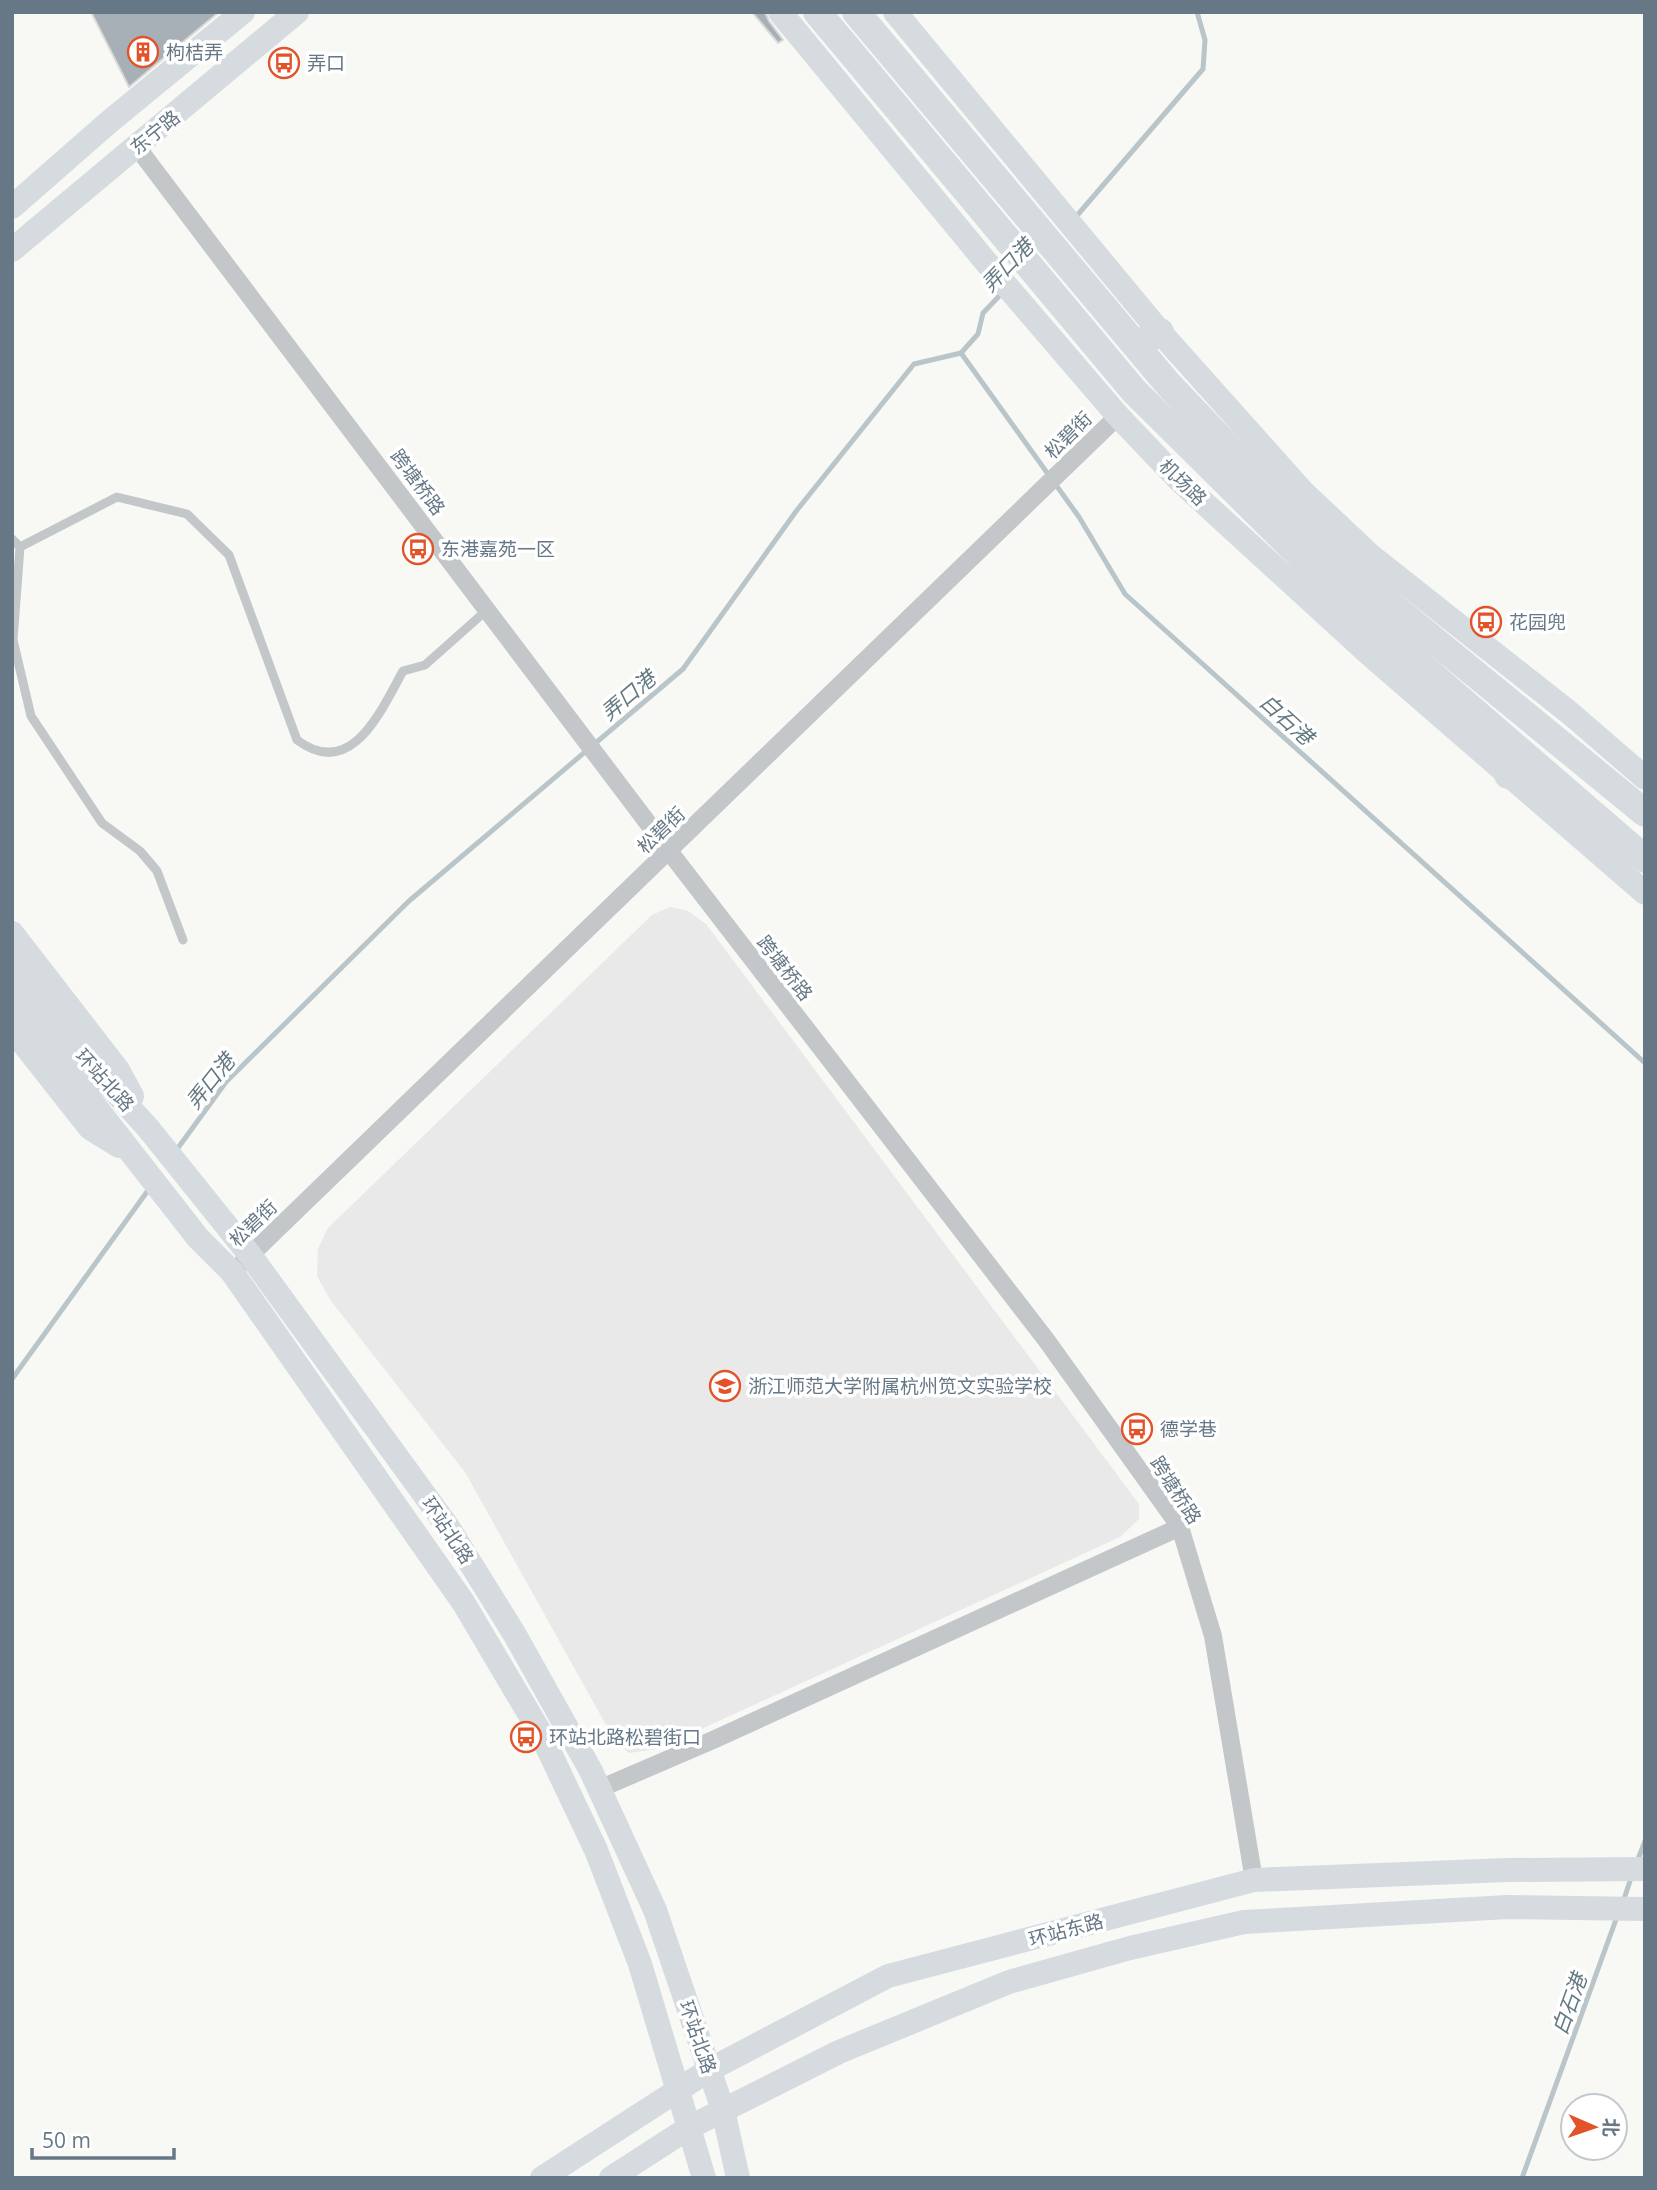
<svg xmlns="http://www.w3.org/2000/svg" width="1657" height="2190" viewBox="0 0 1657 2190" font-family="'Open Sans','Noto Sans SC',sans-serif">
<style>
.built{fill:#e8e9e8}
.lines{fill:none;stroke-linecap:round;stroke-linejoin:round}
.stream{stroke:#b9c5c9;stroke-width:5}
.building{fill:#a7b0b6;stroke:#d9d9d7;stroke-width:2}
.lane{stroke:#c3c7ca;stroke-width:9}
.street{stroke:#c3c7ca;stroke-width:18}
.secondary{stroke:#d6dbdf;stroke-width:24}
.primary{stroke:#d6dbdf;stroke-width:28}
.labels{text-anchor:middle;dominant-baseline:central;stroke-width:7;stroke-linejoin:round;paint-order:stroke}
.poi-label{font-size:19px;fill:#667886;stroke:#fff;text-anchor:start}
.street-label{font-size:19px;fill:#667886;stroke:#fff}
.water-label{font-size:21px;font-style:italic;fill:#637981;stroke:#fff}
</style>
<rect width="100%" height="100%" fill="#f8f8f5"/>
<path class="built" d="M 670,907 L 688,911 L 706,924 L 1139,1504 L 1139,1519 L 1120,1537 L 658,1749 L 629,1753 L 615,1741 L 465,1472 L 331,1301 L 317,1276 L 318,1249 L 328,1228 L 652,915 Z"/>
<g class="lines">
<path class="stream" d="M 1074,219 L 1203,69 L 1205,40 L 1197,12
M 961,353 L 1079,517 L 1125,594 L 1645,1063
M 175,1152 L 226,1082 L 409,901 L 683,669 L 797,510 L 914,364 L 961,353 L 978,334 L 983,313 L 1004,291
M 12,1379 L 149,1189
M 1637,1862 L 1645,1841
M 1623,1902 L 1632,1875
M 1522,2178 L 1618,1914"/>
</g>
<path class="building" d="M 91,12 L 219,12 L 129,87 Z
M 752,12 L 765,12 L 769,21 L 783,40 L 778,43 Z"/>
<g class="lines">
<path class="lane" d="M 12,539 L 20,547 L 13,640 L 31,716 L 102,823 L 140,851 L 157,871 L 183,940
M 20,547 L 117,497 L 187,514 L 229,555 L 297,740 C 352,781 381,710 403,671 L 425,665 L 488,609"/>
<path class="street" d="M 137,147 L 669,851 L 1047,1341 L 1180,1527 L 1213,1636 L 1254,1880
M 242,1263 L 1118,416
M 599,1789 L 713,1740 L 1180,1527"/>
<path class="secondary" d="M 780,12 L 986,262 L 1118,416 L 1179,480 L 1368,653 L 1645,893
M 895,12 L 1160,332 L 1303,492 L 1371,556 L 1571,714 L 1645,778
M 12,207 L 109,122 L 243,12
M 12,250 L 297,12
M 12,933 L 118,1070 L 132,1096
M 12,966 L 77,1050 L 148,1128 L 250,1255 L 448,1527 L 515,1635 L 591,1771 L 655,1910 L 723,2110 L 738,2178
M 12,1000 L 198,1238 L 232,1272 L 463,1602 L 540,1732 L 596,1850 L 640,1964 L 704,2178
M 12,1029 L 90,1128 L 119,1146
M 542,2178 L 709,2070 L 888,1976 L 1254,1880 L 1507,1870 L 1645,1869
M 611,2178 L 690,2127 L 839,2052 L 1009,1982 L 1130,1948 L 1244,1922 L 1508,1907 L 1645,1909"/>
<path class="primary" d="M 817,12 L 1134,391 L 1344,599 L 1645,859
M 856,12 L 1168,384 L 1266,487 L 1385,600 L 1645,813
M 1137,345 L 1160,332
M 1508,775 L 1524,755"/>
</g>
<defs>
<g id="building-ring" transform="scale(1.575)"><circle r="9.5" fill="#fff" stroke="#e35329" stroke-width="1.5"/><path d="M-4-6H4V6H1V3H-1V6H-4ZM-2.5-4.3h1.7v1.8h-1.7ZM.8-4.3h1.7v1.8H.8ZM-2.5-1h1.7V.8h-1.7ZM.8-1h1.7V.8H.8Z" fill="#e35329"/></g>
<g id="bus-ring" transform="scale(1.575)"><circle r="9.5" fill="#fff" stroke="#e35329" stroke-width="1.5"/><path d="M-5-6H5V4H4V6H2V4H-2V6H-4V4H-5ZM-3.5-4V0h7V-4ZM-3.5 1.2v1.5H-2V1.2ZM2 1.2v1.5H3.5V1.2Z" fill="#e35329"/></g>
<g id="school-ring" transform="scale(1.575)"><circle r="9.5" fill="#fff" stroke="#e35329" stroke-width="1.5"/><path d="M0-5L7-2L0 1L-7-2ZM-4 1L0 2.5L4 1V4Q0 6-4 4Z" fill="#e35329"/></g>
</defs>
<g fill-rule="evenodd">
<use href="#building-ring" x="143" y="52"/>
<use href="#bus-ring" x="284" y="63"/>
<use href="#bus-ring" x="418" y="549"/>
<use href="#bus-ring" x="1486" y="622"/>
<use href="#school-ring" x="725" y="1386"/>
<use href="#bus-ring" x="1137" y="1429"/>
<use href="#bus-ring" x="526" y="1737"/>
</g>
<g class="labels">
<g class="poi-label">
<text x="166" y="52">枸桔弄</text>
<text x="307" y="63">弄口</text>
<text x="441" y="549">东港嘉苑一区</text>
<text x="1509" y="622">花园兜</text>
<text x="748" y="1386">浙江师范大学附属杭州笕文实验学校</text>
<text x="1160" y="1429">德学巷</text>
<text x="549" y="1737">环站北路松碧街口</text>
</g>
<g class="street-label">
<text transform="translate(155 132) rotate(-39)">东宁路</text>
<text transform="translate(1068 435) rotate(-45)">松碧街</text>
<text transform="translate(418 482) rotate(53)">跨塘桥路</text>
<text transform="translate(1183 482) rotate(44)">机场路</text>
<text transform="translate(661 830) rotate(-44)">松碧街</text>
<text transform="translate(785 968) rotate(52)">跨塘桥路</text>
<text transform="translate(105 1080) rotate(48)">环站北路</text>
<text transform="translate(253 1223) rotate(-44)">松碧街</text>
<text transform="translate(1176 1490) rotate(57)">跨塘桥路</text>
<text transform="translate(448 1530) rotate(56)">环站北路</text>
<text transform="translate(1066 1930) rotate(-15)">环站东路</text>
<text transform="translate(698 2037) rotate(71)">环站北路</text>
</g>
<g class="water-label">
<text transform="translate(1007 265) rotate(-46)">弄口港</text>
<text transform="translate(628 695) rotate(-40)">弄口港</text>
<text transform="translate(1287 719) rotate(42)">白石港</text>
<text transform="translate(210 1081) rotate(-51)">弄口港</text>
<text transform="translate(1569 2004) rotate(-70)">白石港</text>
</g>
</g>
<rect width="1657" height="2190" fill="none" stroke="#667886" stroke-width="28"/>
<g transform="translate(1594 2127) rotate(92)"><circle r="33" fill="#ffffff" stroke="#c2c9cf" stroke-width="2"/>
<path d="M0-5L12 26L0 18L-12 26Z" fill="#e35329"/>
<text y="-10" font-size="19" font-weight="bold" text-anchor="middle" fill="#667886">北</text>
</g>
<path d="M32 2148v10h142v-10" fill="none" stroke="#667886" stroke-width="3.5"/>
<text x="42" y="2148" font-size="21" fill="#667886" stroke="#ffffff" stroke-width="5" paint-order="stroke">50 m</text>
</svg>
